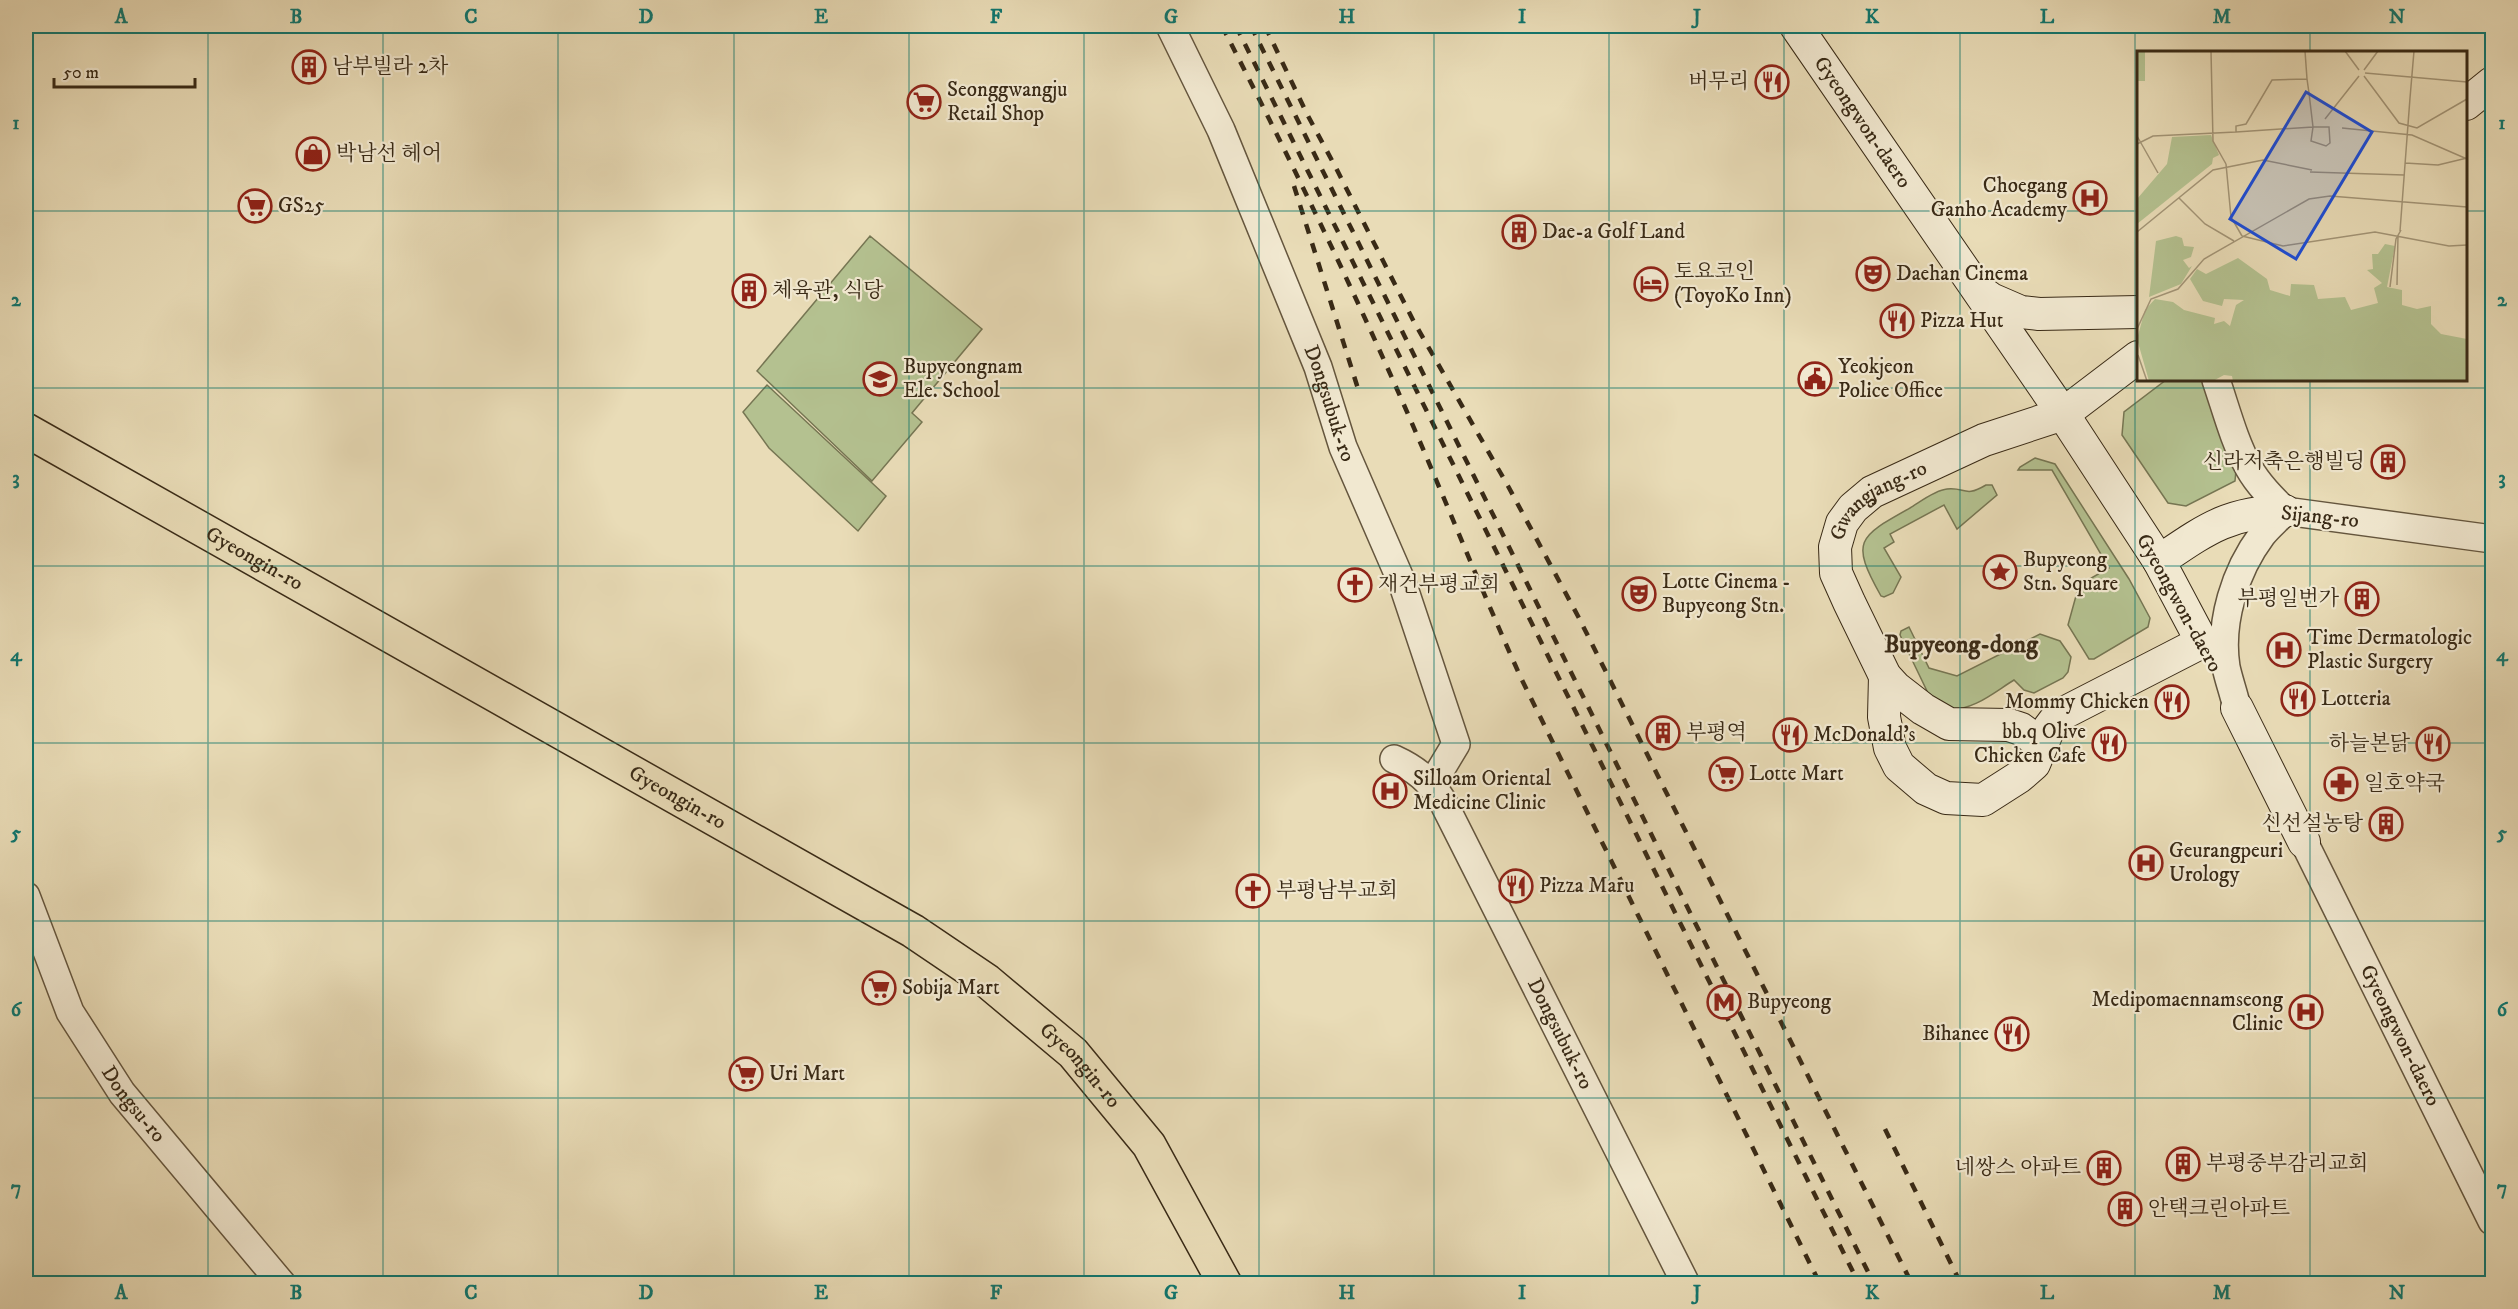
<svg xmlns="http://www.w3.org/2000/svg" width="2518" height="1309" viewBox="0 0 2518 1309" font-family="'IM FELL DW Pica','Noto Serif KR',serif">
<style>
.green{fill:#b4c190;stroke:#767653;stroke-width:1.5}
.lines{fill:none;stroke-linecap:round;stroke-linejoin:round}
.tertiary-casing{stroke:#65563e;stroke-width:30}
.secondary-casing{stroke:#392a16;stroke-width:34}
.primary-casing{stroke:#392a16;stroke-width:36}
.tertiary{stroke:#f1e8d0;stroke-width:27}
.secondary{stroke:#f1e8d0;stroke-width:32}
.primary{stroke:#e9dcb7;stroke-width:33}
.rail{stroke:#392a16;stroke-width:4.5;stroke-dasharray:10 10;stroke-linecap:butt}
.grid{fill:none;stroke:#0f766e;stroke-width:1.5;stroke-opacity:0.55}
.labels{text-anchor:middle;dominant-baseline:central;stroke-width:4.5;stroke-linejoin:round;paint-order:stroke}
.poi-label{font-size:21px;fill:#392a16;stroke:#f1e8d0;text-anchor:start}
.street-label{font-size:21px;fill:#392a16;stroke:#f1e8d0}
.quarter-label{font-size:24px;font-weight:bold;fill:#392a16;stroke:#f1e8d0}
.inset-road{fill:none;stroke:#a39577;stroke-width:1.5}
.view{fill:#1d4ed8;fill-opacity:0.15;stroke:#1d4ed8;stroke-width:3}
.inset-edge{fill:none;stroke:#392a16;stroke-width:3}
.neatline{fill:none;stroke:#0f766e;stroke-width:2}
.grid-label{font-size:20px;text-anchor:middle;font-weight:bold;fill:#0f766e}
</style>
<rect width="100%" height="100%" fill="#e9dcb7"/>
<filter id="stains"><feTurbulence type="fractalNoise" baseFrequency=".00333" numOctaves="4"/><feColorMatrix values="0 0 0 0 .2 0 0 0 0 .09 0 0 0 0 .02 0 0 0 .5 -.17"/></filter>
<radialGradient id="worn" r=".72"><stop offset=".6" stop-color="#630" stop-opacity="0"/><stop offset="1" stop-color="#630" stop-opacity=".3"/></radialGradient>
<path class="green" d="M 870,236 L 982,329 L 912,413 L 922,422 L 872,481 L 757,371 Z
M 2166,380 L 2203,380 L 2215,421 L 2236,470 L 2235,481 L 2186,506 L 2168,503 L 2122,435 L 2124,412 Z
M 767,385 L 886,496 L 858,531 L 769,448 L 743,412 Z
M 2035,458 L 2055,464 L 2129,579 L 2150,618 L 2148,627 L 2094,659 L 2089,659 L 2068,625 L 2079,585 L 2109,568 L 2052,470 L 2018,470 L 2020,467 Z
M 1986,485 L 1992,485 L 1997,495 L 1957,529 L 1944,505 L 1890,534 L 1894,542 L 1884,548 L 1901,577 L 1893,593 L 1884,597 L 1881,596 C 1850,541 1858,537 1910,508 C 1920,502 1935,490 1947,489 C 1966,487 1964,498 1986,485 Z
M 1909,627 L 1929,668 L 1957,676 L 2040,634 L 2060,641 L 2071,657 L 2068,672 L 2063,678 L 2034,693 L 2024,690 L 2014,680 C 1993,693 1974,710 1948,710 L 1928,693 L 1900,635 L 1901,631 Z"/>
<g class="lines">
<g class="tertiary-casing">
<g id="tertiary">
<path id="s1" d="M 1170,26 L 1221,130 L 1318,367 L 1343,447 L 1403,585 L 1456,744 L 1432,784"/>
<path d="M 2216,380 C 2226,409 2234,441 2249,468 C 2258,484 2272,498 2285,511"/>
<path d="M 2285,511 L 2492,539"/>
<path d="M 2237,708 C 2234,694 2229,681 2226,667 C 2219,622 2235,571 2262,535 C 2269,526 2278,519 2285,511"/>
<path id="s2" d="M 1394,759 C 1416,769 1429,780 1442,800 L 1686,1284"/>
<path id="s3" d="M 2304,842 L 2492,1221"/>
<path id="s4" d="M 26,896 L 70,1012 L 122,1093 L 282,1284"/>
</g>
</g>
<g class="secondary-casing">
<g id="secondary">
<path id="s5" d="M 1796,26 L 2063,414 L 2159,561 L 2202,642 L 2058,716 L 2049,728 L 2034,764 L 2019,777 L 1983,800 L 1946,798 L 1926,789 L 1899,766 L 1890,748 L 1884,717 L 1885,676"/>
<path d="M 2466,104 L 2492,83"/>
<path d="M 1980,291 L 1991,299 L 2021,312 L 2039,314 L 2138,312"/>
<path d="M 2159,561 C 2205,530 2228,512 2285,511"/>
<path d="M 2237,708 L 2304,842"/>
<path id="s6" d="M 2041,744 L 2021,729 L 2009,725 L 1949,724 L 1923,709 L 1896,688 L 1885,676 L 1849,602 L 1836,573 L 1835,547 L 1842,523 L 1853,508 L 1872,492 L 1984,440 L 2063,414 L 2138,357"/>
</g>
</g>
<g class="primary-casing">
<g id="primary">
<path id="s7" d="M 26,430 L 913,931 L 987,981 L 1073,1053 L 1149,1145 L 1225,1284"/>
</g>
</g>
<use href="#tertiary" class="tertiary"/>
<use href="#secondary" class="secondary"/>
<use href="#primary" class="primary"/>
<path class="rail" d="M 1222,26 C 1280,139 1336,253 1388,369 C 1434,471 1475,576 1521,678 L 1820,1284
M 1236,26 L 1859,1284
M 1251,26 L 1874,1284
M 1265,26 L 1307,114 L 1336,168 L 1414,322 L 1508,486 L 1579,618 L 1912,1284
M 1294,186 L 1360,395
M 1885,1129 L 1961,1284"/>
</g>
<path class="grid" d="M 208,26 L 208,1284M 383,26 L 383,1284M 558,26 L 558,1284M 734,26 L 734,1284M 909,26 L 909,1284M 1084,26 L 1084,1284M 1259,26 L 1259,1284M 1434,26 L 1434,1284M 1609,26 L 1609,1284M 1784,26 L 1784,1284M 1960,26 L 1960,1284M 2135,26 L 2135,1284M 2310,26 L 2310,52M 26,211 L 2138,211M 2466,211 L 2492,211M 2310,380 L 2310,1284M 26,388 L 2492,388M 26,566 L 2492,566M 26,743 L 2492,743M 26,921 L 2492,921M 26,1098 L 2492,1098"/>
<defs>
<g id="building-ring" transform="scale(1.725)"><circle r="9.5" fill="#f1e8d0" stroke="#8f2418" stroke-width="1.5"/><path d="M-4-6H4V6H1V3H-1V6H-4ZM-2.5-4.3h1.7v1.8h-1.7ZM.8-4.3h1.7v1.8H.8ZM-2.5-1h1.7V.8h-1.7ZM.8-1h1.7V.8H.8Z" fill="#8f2418"/></g>
<g id="restaurant-ring" transform="scale(1.725)"><circle r="9.5" fill="#f1e8d0" stroke="#8f2418" stroke-width="1.5"/><path d="M-5-6h1v4h1v-4h1v4h1v-4h1v5L-1.5 .5V6h-2V.5L-5-1ZM5-6V6H3V1.5H1.5Q1.5-4 5-6Z" fill="#8f2418"/></g>
<g id="supermarket-ring" transform="scale(1.725)"><circle r="9.5" fill="#f1e8d0" stroke="#8f2418" stroke-width="1.5"/><path d="M-6-5.5h2.5l.6 2H6L4.5 2H-2.5L-4.4-4H-6ZM-1.5 3.2a1.3 1.3 0 1 0 .1 0ZM3 3.2a1.3 1.3 0 1 0 .1 0Z" fill="#8f2418"/></g>
<g id="shop-ring" transform="scale(1.725)"><circle r="9.5" fill="#f1e8d0" stroke="#8f2418" stroke-width="1.5"/><path d="M-5-2.5h2.3a2.7 3.5 0 0 1 5.4 0H5L5.5 6h-11ZM-1.5-2.5h3a1.5 2.3 0 0 0-3 0Z" fill="#8f2418"/></g>
<g id="hospital-ring" transform="scale(1.725)"><circle r="9.5" fill="#f1e8d0" stroke="#8f2418" stroke-width="1.5"/><path d="M-5-5h3v3.5h4V-5h3V5h-3V1.5h-4V5h-3Z" fill="#8f2418"/></g>
<g id="theatre-ring" transform="scale(1.725)"><circle r="9.5" fill="#f1e8d0" stroke="#8f2418" stroke-width="1.5"/><path d="M-5-5.5Q0-4 5-5.5V0Q5 5 0 6Q-5 5-5 0ZM-3.3-2.5H-1v1.5H-3.3ZM1-2.5H3.3v1.5H1ZM-2.8 1Q0 5.5 2.8 1Z" fill="#8f2418"/></g>
<g id="hotel-ring" transform="scale(1.725)"><circle r="9.5" fill="#f1e8d0" stroke="#8f2418" stroke-width="1.5"/><path d="M-6-4.5h1.5V1H6V5H4.5V3h-9V5H-6ZM-4 0a1.8 1.8 0 1 1 3.6 0ZM.5 0V-2.5h3Q6-2.5 6 0Z" fill="#8f2418"/></g>
<g id="school-ring" transform="scale(1.725)"><circle r="9.5" fill="#f1e8d0" stroke="#8f2418" stroke-width="1.5"/><path d="M0-5L7-2L0 1L-7-2ZM-4 1L0 2.5L4 1V4Q0 6-4 4Z" fill="#8f2418"/></g>
<g id="civic-ring" transform="scale(1.725)"><circle r="9.5" fill="#f1e8d0" stroke="#8f2418" stroke-width="1.5"/><path d="M-.6-6.5H3V-4.5H.6V-3L4-1V1h2V6H-6V1h2V-1L-.6-3ZM-1.2 2.5V6h2.4V2.5Z" fill="#8f2418"/></g>
<g id="sight-ring" transform="scale(1.725)"><circle r="9.5" fill="#f1e8d0" stroke="#8f2418" stroke-width="1.5"/><path d="M0-6L1.8-2.2L6-1.7L2.9 1.2L3.7 5.4L0 3.3L-3.7 5.4L-2.9 1.2L-6-1.7L-1.8-2.2Z" fill="#8f2418"/></g>
<g id="church-ring" transform="scale(1.725)"><circle r="9.5" fill="#f1e8d0" stroke="#8f2418" stroke-width="1.5"/><path d="M-1.2-6h2.4v3.5h3.3v2.4h-3.3V6h-2.4V-.1h-3.3v-2.4h3.3Z" fill="#8f2418"/></g>
<g id="pharmacy-ring" transform="scale(1.725)"><circle r="9.5" fill="#f1e8d0" stroke="#8f2418" stroke-width="1.5"/><path d="M-2-6h4v4h4v4h-4v4h-4v-4h-4v-4h4Z" fill="#8f2418"/></g>
<g id="metro-ring" transform="scale(1.725)"><circle r="9.5" fill="#f1e8d0" stroke="#8f2418" stroke-width="1.5"/><path d="M-5.5 5V-5H-3L0 0L3-5H5.5V5H3V-.5L0 4L-3-.5V5Z" fill="#8f2418"/></g>
</defs>
<g fill-rule="evenodd">
<use href="#building-ring" x="309" y="67"/>
<use href="#restaurant-ring" x="1772" y="82"/>
<use href="#supermarket-ring" x="924" y="102"/>
<use href="#shop-ring" x="313" y="154"/>
<use href="#hospital-ring" x="2090" y="198"/>
<use href="#supermarket-ring" x="255" y="206"/>
<use href="#building-ring" x="1519" y="232"/>
<use href="#theatre-ring" x="1873" y="274"/>
<use href="#hotel-ring" x="1651" y="284"/>
<use href="#building-ring" x="749" y="291"/>
<use href="#restaurant-ring" x="1897" y="321"/>
<use href="#school-ring" x="880" y="379"/>
<use href="#civic-ring" x="1815" y="379"/>
<use href="#building-ring" x="2388" y="462"/>
<use href="#sight-ring" x="2000" y="572"/>
<use href="#church-ring" x="1355" y="585"/>
<use href="#theatre-ring" x="1639" y="594"/>
<use href="#building-ring" x="2362" y="599"/>
<use href="#hospital-ring" x="2284" y="650"/>
<use href="#restaurant-ring" x="2298" y="699"/>
<use href="#restaurant-ring" x="2172" y="702"/>
<use href="#building-ring" x="1663" y="733"/>
<use href="#restaurant-ring" x="1790" y="735"/>
<use href="#restaurant-ring" x="2109" y="744"/>
<use href="#restaurant-ring" x="2433" y="744"/>
<use href="#supermarket-ring" x="1726" y="774"/>
<use href="#pharmacy-ring" x="2341" y="784"/>
<use href="#hospital-ring" x="1390" y="791"/>
<use href="#building-ring" x="2386" y="824"/>
<use href="#hospital-ring" x="2146" y="863"/>
<use href="#restaurant-ring" x="1516" y="886"/>
<use href="#church-ring" x="1253" y="891"/>
<use href="#supermarket-ring" x="879" y="988"/>
<use href="#metro-ring" x="1724" y="1002"/>
<use href="#hospital-ring" x="2306" y="1012"/>
<use href="#restaurant-ring" x="2012" y="1034"/>
<use href="#supermarket-ring" x="746" y="1074"/>
<use href="#building-ring" x="2183" y="1164"/>
<use href="#building-ring" x="2104" y="1168"/>
<use href="#building-ring" x="2125" y="1209"/>
</g>
<g class="labels">
<g class="poi-label">
<text x="332" y="67">남부빌라 2차</text>
<text x="1749" y="82" text-anchor="end">버무리</text>
<text x="947" y="90">Seonggwangju<tspan x="947" dy="24">Retail Shop</tspan></text>
<text x="336" y="154">박남선 헤어</text>
<text x="2067" y="186" text-anchor="end">Choegang<tspan x="2067" dy="24">Ganho Academy</tspan></text>
<text x="278" y="206">GS25</text>
<text x="1542" y="232">Dae-a Golf Land</text>
<text x="1674" y="272">토요코인<tspan x="1674" dy="24">(ToyoKo Inn)</tspan></text>
<text x="1896" y="274">Daehan Cinema</text>
<text x="772" y="291">체육관, 식당</text>
<text x="1920" y="321">Pizza Hut</text>
<text x="903" y="367">Bupyeongnam<tspan x="903" dy="24">Ele. School</tspan></text>
<text x="1838" y="367">Yeokjeon<tspan x="1838" dy="24">Police Office</tspan></text>
<text x="2365" y="462" text-anchor="end">신라저축은행빌딩</text>
<text x="2023" y="560">Bupyeong<tspan x="2023" dy="24">Stn. Square</tspan></text>
<text x="1662" y="582">Lotte Cinema -<tspan x="1662" dy="24">Bupyeong Stn.</tspan></text>
<text x="1378" y="585">재건부평교회</text>
<text x="2339" y="599" text-anchor="end">부평일번가</text>
<text x="2307" y="638">Time Dermatologic<tspan x="2307" dy="24">Plastic Surgery</tspan></text>
<text x="2321" y="699">Lotteria</text>
<text x="2149" y="702" text-anchor="end">Mommy Chicken</text>
<text x="2086" y="732" text-anchor="end">bb.q Olive<tspan x="2086" dy="24">Chicken Cafe</tspan></text>
<text x="1686" y="733">부평역</text>
<text x="1813" y="735">McDonald's</text>
<text x="2410" y="744" text-anchor="end">하늘본닭</text>
<text x="1749" y="774">Lotte Mart</text>
<text x="1413" y="779">Silloam Oriental<tspan x="1413" dy="24">Medicine Clinic</tspan></text>
<text x="2364" y="784">일호약국</text>
<text x="2363" y="824" text-anchor="end">신선설농탕</text>
<text x="2169" y="851">Geurangpeuri<tspan x="2169" dy="24">Urology</tspan></text>
<text x="1539" y="886">Pizza Maru</text>
<text x="1276" y="891">부평남부교회</text>
<text x="902" y="988">Sobija Mart</text>
<text x="2283" y="1000" text-anchor="end">Medipomaennamseong<tspan x="2283" dy="24">Clinic</tspan></text>
<text x="1747" y="1002">Bupyeong</text>
<text x="1989" y="1034" text-anchor="end">Bihanee</text>
<text x="769" y="1074">Uri Mart</text>
<text x="2206" y="1164">부평중부감리교회</text>
<text x="2081" y="1168" text-anchor="end">네쌍스 아파트</text>
<text x="2148" y="1209">안택크린아파트</text>
</g>
<g class="street-label">
<text stroke="none"><textPath href="#s5" startOffset="117">Gyeongwon-daero</textPath></text>
<text stroke="none"><textPath href="#s1" startOffset="410">Dongsubuk-ro</textPath></text>
<text stroke="none"><textPath href="#s6" startOffset="386">Gwangjang-ro</textPath></text>
<text transform="translate(2320 517) rotate(6)">Sijang-ro</text>
<text stroke="none"><textPath href="#s7" startOffset="262">Gyeongin-ro</textPath></text>
<text transform="translate(2179 603) rotate(61)">Gyeongwon-daero</text>
<text stroke="none"><textPath href="#s7" startOffset="748">Gyeongin-ro</textPath></text>
<text stroke="none"><textPath href="#s2" startOffset="326">Dongsubuk-ro</textPath></text>
<text stroke="none"><textPath href="#s3" startOffset="216">Gyeongwon-daero</textPath></text>
<text stroke="none"><textPath href="#s7" startOffset="1234">Gyeongin-ro</textPath></text>
<text stroke="none"><textPath href="#s4" startOffset="236">Dongsu-ro</textPath></text>
</g>
<g class="quarter-label">
<text x="1961" y="645">Bupyeong-dong</text>
</g>
</g>
<g transform="translate(2137 51)">
<rect width="330" height="330" fill="#e9dcb7"/>
<path d="M 8,0 L 8,30 L 0,30 L 0,0 ZM 74,84 L 82,104 L 76,107 L 75,113 L 0,173 L 0,148 L 30,113 L 35,86 ZM 39,185 L 45,187 L 47,195 L 57,196 L 54,206 L 46,209 L 52,217 L 55,215 L 44,233 L 12,246 L 19,190 ZM 248,193 L 258,195 L 250,236 L 265,239 L 265,254 L 280,258 L 294,255 L 294,273 L 304,283 L 330,288 L 330,330 L 96,330 L 95,325 L 87,324 L 76,330 L 12,330 L 0,288 L 8,259 L 18,248 L 36,251 L 47,259 L 78,267 L 77,273 L 87,270 L 93,275 L 99,254 L 107,249 L 87,248 L 85,255 L 66,250 L 53,228 L 60,218 L 69,223 L 101,207 L 130,228 L 133,239 L 153,245 L 154,233 L 177,234 L 181,248 L 208,246 L 214,259 L 241,252 L 237,237 L 245,232 L 230,219 L 236,218 L 235,203 L 241,203 Z" fill="#b4c190"/>
<path class="inset-road" d="M 74,0 L 76,90 L 89,113M 168,0 L 170,28M 208,0 L 222,19M 227,19 L 241,0M 228,22 L 330,31M 227,25 L 262,72 L 280,77 L 330,48M 273,47 L 277,0M 188,68 L 222,25M 205,77 L 275,84 L 330,108M 99,81 L 99,75 L 109,73 L 135,29 L 170,28 L 172,42M 0,85 L 21,122M 0,93 L 16,85 L 99,81 L 176,76 L 192,76 L 193,92 L 189,95 L 174,90 L 176,76 L 172,42M 268,112 L 301,114 L 330,107M 89,113 L 94,166 L 105,185M 173,121 L 267,124M 42,147 L 68,173 L 97,190M 263,180 L 273,47M 0,181 L 76,119 L 126,109 L 175,119M 105,185 L 146,195 L 238,181 L 312,195 L 330,194M 260,234 L 261,184M 253,236 L 259,188 L 264,179M 0,278 L 14,248 L 41,238 L 67,208 L 172,148 L 193,145 L 330,156M 1,304 L 10,330"/>
<path class="view" d="M 169,41 L 235,81 L 159,208 L 93,168 Z"/>
<rect width="330" height="330" class="inset-edge"/>
</g>
<rect width="2518" height="1309" fill="none" stroke="#e9dcb7" stroke-width="66"/>
<path d="M54 78v9h141v-9" fill="none" stroke="#392a16" stroke-width="3"/>
<text x="63" y="78" font-size="18" fill="#392a16" stroke="#f1e8d0" stroke-width="4.5" paint-order="stroke">50 m</text>
<rect x="33" y="33" width="2452" height="1243" class="neatline"/>
<g class="grid-label">
<text x="121" y="23">A</text>
<text x="296" y="23">B</text>
<text x="471" y="23">C</text>
<text x="646" y="23">D</text>
<text x="821" y="23">E</text>
<text x="996" y="23">F</text>
<text x="1171" y="23">G</text>
<text x="1347" y="23">H</text>
<text x="1522" y="23">I</text>
<text x="1697" y="23">J</text>
<text x="1872" y="23">K</text>
<text x="2047" y="23">L</text>
<text x="2222" y="23">M</text>
<text x="2397" y="23">N</text>
<text x="16" y="129">1</text>
<text x="2502" y="129">1</text>
<text x="16" y="306">2</text>
<text x="2502" y="306">2</text>
<text x="16" y="484">3</text>
<text x="2502" y="484">3</text>
<text x="16" y="661">4</text>
<text x="2502" y="661">4</text>
<text x="16" y="839">5</text>
<text x="2502" y="839">5</text>
<text x="16" y="1016">6</text>
<text x="2502" y="1016">6</text>
<text x="16" y="1194">7</text>
<text x="2502" y="1194">7</text>
<text x="121" y="1299">A</text>
<text x="296" y="1299">B</text>
<text x="471" y="1299">C</text>
<text x="646" y="1299">D</text>
<text x="821" y="1299">E</text>
<text x="996" y="1299">F</text>
<text x="1171" y="1299">G</text>
<text x="1347" y="1299">H</text>
<text x="1522" y="1299">I</text>
<text x="1697" y="1299">J</text>
<text x="1872" y="1299">K</text>
<text x="2047" y="1299">L</text>
<text x="2222" y="1299">M</text>
<text x="2397" y="1299">N</text>
</g>
<rect width="100%" height="100%" filter="url(#stains)"/>
<rect width="100%" height="100%" fill="url(#worn)"/>
</svg>
